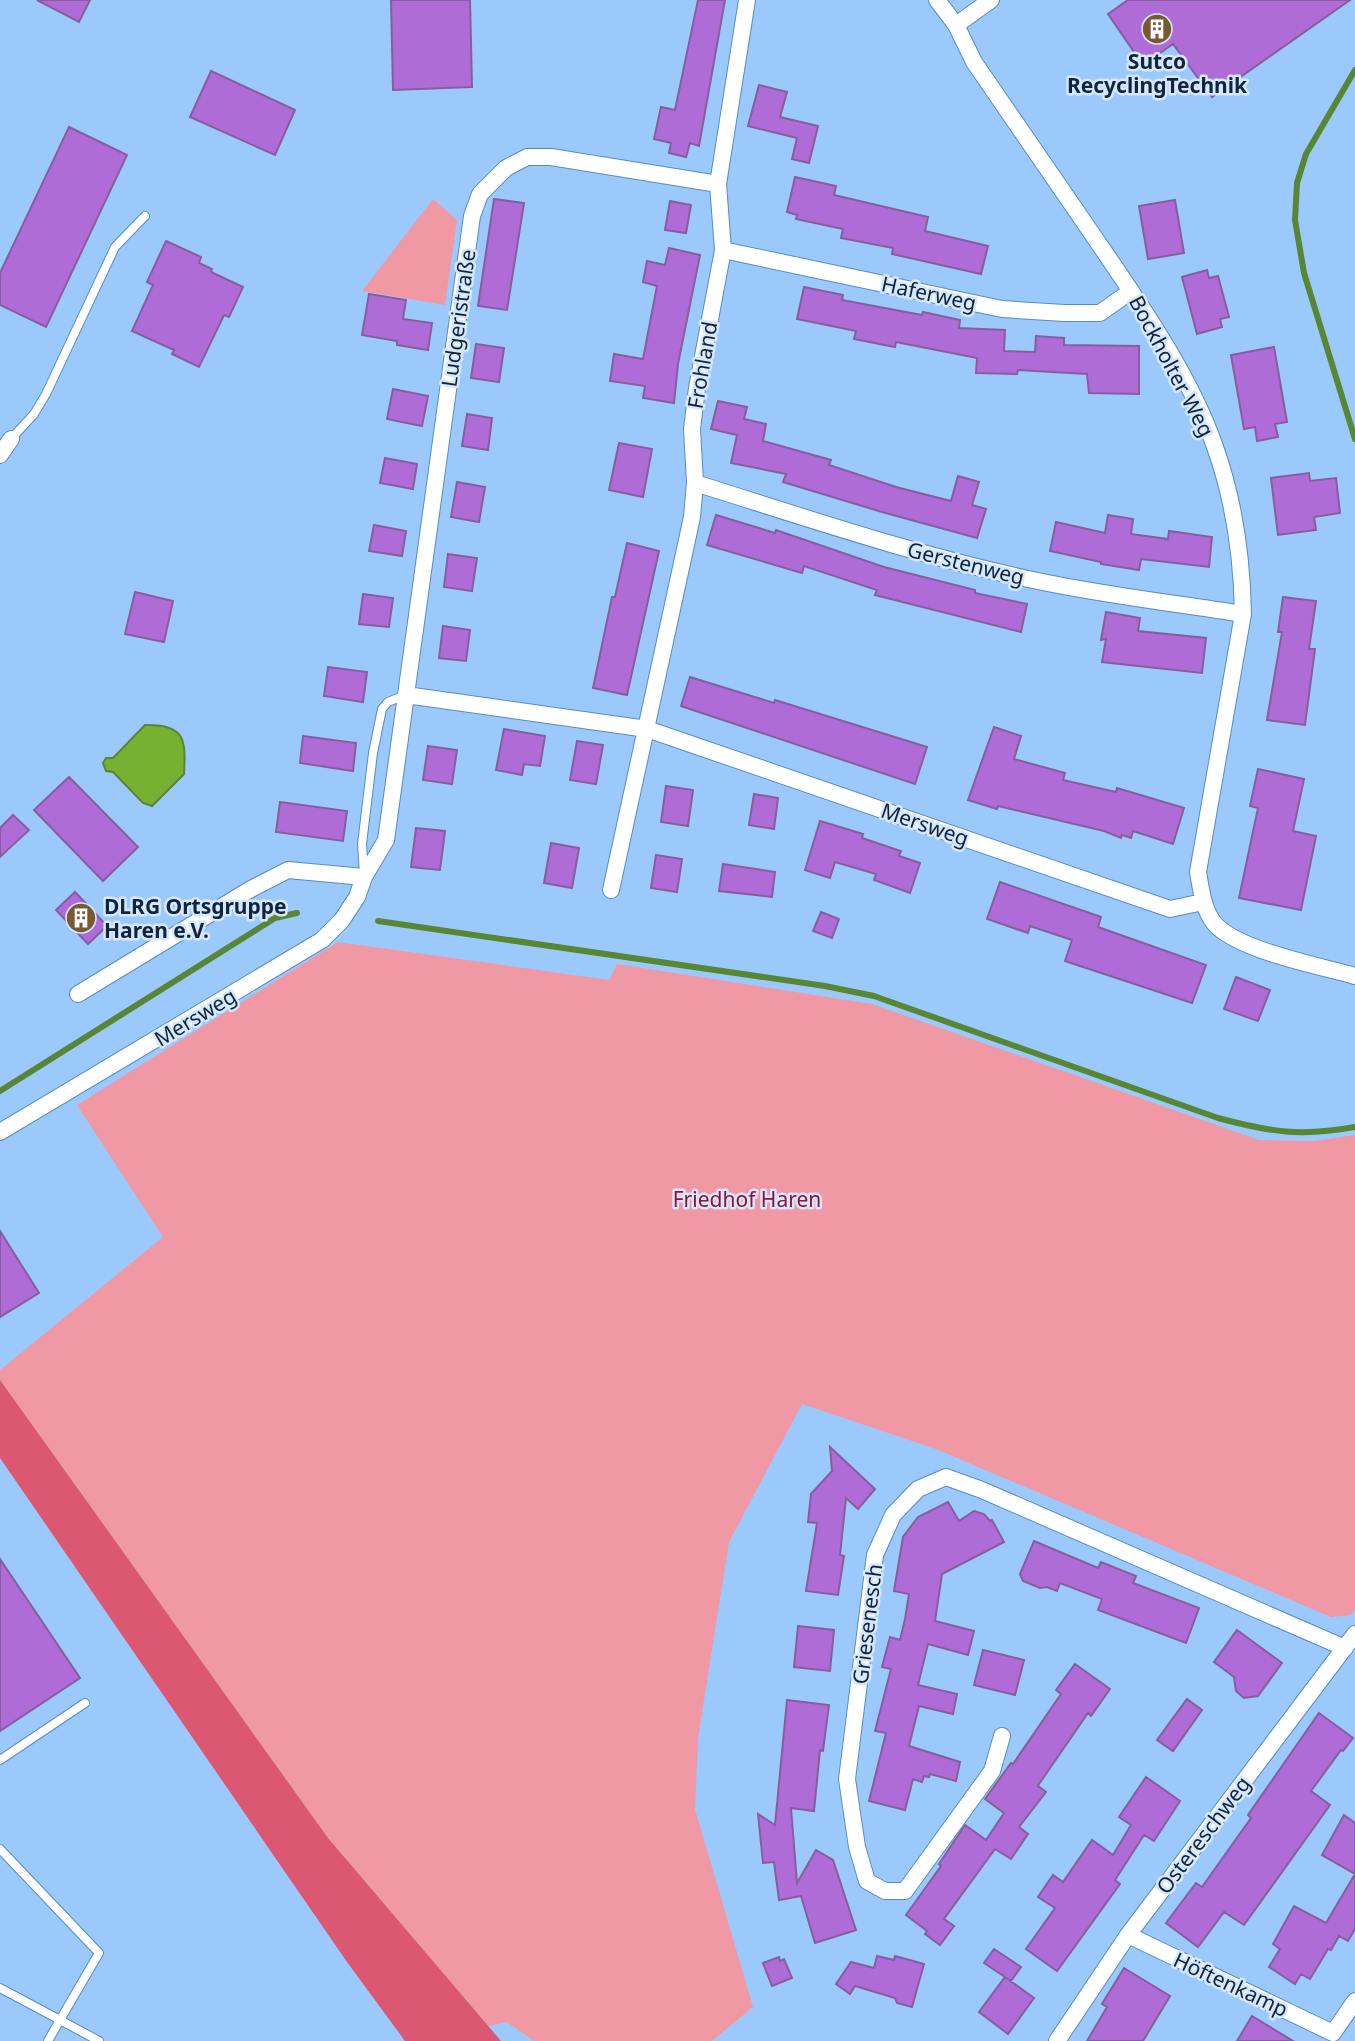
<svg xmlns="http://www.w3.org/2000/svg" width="1355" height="2041" viewBox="0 0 1355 2041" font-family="'Noto Sans',sans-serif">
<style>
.green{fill:#f098a4}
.forest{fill:#dc5771}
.water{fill:#76b132;stroke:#578735;stroke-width:2}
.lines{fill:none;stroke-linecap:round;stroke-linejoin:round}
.stream{stroke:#578735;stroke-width:6}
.building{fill:#af6cd7;stroke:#865e9f;stroke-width:2}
.service-casing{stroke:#558cc6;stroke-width:10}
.minor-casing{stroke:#558cc6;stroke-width:18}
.service{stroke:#fff;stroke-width:8}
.minor{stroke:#fff;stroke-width:16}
.labels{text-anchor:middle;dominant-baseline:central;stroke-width:5;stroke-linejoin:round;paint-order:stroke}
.poi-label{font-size:21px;font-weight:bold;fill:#0f253d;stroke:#d6e7fb}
.street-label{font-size:21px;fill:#0f253d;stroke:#d6e7fb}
.park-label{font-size:21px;fill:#8f1238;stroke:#d6e7fb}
</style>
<rect width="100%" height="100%" fill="#9cc9fb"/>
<path class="green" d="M 433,199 L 457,220 L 445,305 L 362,291 Z
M 338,942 L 609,980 L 617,964 L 872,1004 L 1259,1140 L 1315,1141 L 1355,1135 L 1355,1609 L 1351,1615 L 1331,1617 L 936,1449 L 802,1404 L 729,1542 L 698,1738 L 695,1809 L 753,2007 L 712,2041 L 534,2041 L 507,2022 L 488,2026 L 328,1838 L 0,1380 L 0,1370 L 163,1237 L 77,1105 Z"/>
<path class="forest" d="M 0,1380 L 328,1838 L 501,2041 L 405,2041 L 347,1962 L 0,1458 Z"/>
<path class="water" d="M 145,725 C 185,724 186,739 184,774 L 152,806 L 143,803 L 113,772 L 106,771 L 103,763 L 106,758 L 113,758 Z"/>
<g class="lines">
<path class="stream" d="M 1355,70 L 1306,154 L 1297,183 L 1295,220 L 1304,273 L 1355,439
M 378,921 L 825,986 L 874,996 L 1218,1118 C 1270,1132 1301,1137 1355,1127
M 0,1091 L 275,918 L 297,913"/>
</g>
<path class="building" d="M 37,0 L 90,0 L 79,22 Z
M 391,0 L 470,0 L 472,87 L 393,90 Z
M 698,0 L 725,0 L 699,146 L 690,143 L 686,157 L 669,153 L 671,143 L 654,139 L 661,107 L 675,110 Z
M 1128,0 L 1350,0 L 1212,97 L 1173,44 L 1143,65 L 1108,14 Z
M 211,71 L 295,110 L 275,155 L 190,117 Z
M 759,85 L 787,92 L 780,117 L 818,126 L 809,163 L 792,159 L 797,138 L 748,126 Z
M 69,127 L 127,155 L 46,327 L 0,305 L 0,273 Z
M 795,177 L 836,186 L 834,195 L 928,217 L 925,231 L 988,246 L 981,274 L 892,254 L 893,248 L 841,238 L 843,229 L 796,219 L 797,215 L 787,212 Z
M 494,199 L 524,203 L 507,310 L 478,306 Z
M 1175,200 L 1184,253 L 1148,259 L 1139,206 Z
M 670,201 L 691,205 L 686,233 L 665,230 Z
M 166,241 L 201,257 L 199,263 L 212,269 L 211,272 L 243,287 L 229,317 L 224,315 L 199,367 L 172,354 L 174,350 L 132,331 L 153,285 L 147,282 Z
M 669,248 L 700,255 L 678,364 L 674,403 L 643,398 L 645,386 L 610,381 L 614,354 L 643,359 L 657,286 L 643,282 L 647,261 L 665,265 Z
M 1207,270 L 1209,278 L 1218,276 L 1229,317 L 1220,319 L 1222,327 L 1197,334 L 1182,277 Z
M 804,287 L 843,295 L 842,300 L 922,315 L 923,312 L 960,320 L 959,328 L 1005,330 L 1004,351 L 1035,352 L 1036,336 L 1064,338 L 1064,345 L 1139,346 L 1139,394 L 1089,393 L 1087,374 L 1018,370 L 1017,374 L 976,373 L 977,358 L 896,342 L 895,347 L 854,339 L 856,331 L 797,319 Z
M 369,294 L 406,300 L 403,319 L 432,323 L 428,350 L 397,345 L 397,341 L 362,335 Z
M 476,344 L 504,348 L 499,382 L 471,378 Z
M 1274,347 L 1287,422 L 1275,424 L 1278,437 L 1257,441 L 1255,427 L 1244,429 L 1231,355 Z
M 393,389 L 428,396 L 422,426 L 387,419 Z
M 718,401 L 747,407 L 744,419 L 766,424 L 763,441 L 831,460 L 829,465 L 896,487 L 951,501 L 958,476 L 979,482 L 972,505 L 986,509 L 977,538 L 882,512 L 783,482 L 786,474 L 731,463 L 737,435 L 711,429 Z
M 467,414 L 492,418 L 488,450 L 462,446 Z
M 619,443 L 652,449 L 643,497 L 609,490 Z
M 385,458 L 417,464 L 413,489 L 380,483 Z
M 1309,473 L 1310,481 L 1336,478 L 1340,513 L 1314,517 L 1316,530 L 1278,535 L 1271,478 Z
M 457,482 L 485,487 L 479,522 L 451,517 Z
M 716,515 L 775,533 L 776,530 L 884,567 L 975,590 L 975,593 L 1027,604 L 1021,632 L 875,595 L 877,590 L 804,566 L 802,573 L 707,545 Z
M 1108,515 L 1133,519 L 1131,534 L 1168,539 L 1169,531 L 1212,537 L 1209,567 L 1141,559 L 1139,570 L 1101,564 L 1101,562 L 1050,551 L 1056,522 L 1105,533 Z
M 374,525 L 406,531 L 402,556 L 369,551 Z
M 627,543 L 659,551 L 627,695 L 593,688 L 612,597 L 615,597 Z
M 448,554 L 477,558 L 472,591 L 444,587 Z
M 135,592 L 173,601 L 164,642 L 125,634 Z
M 363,594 L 393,598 L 389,627 L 359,624 Z
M 1283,597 L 1316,601 L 1309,649 L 1315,649 L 1305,725 L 1267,720 L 1282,632 L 1278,632 Z
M 1106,612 L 1140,618 L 1138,631 L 1206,638 L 1202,673 L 1102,662 L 1106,639 L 1101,640 Z
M 443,626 L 470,630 L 466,661 L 439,658 Z
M 328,667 L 367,672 L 363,702 L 324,696 Z
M 690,677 L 774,703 L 775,700 L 927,747 L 915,784 L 681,706 Z
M 994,727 L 1021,736 L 1014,759 L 1065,773 L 1063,780 L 1116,792 L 1117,788 L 1184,808 L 1173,844 L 1133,831 L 1131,838 L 1122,835 L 1121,838 L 1104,831 L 998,806 L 997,809 L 968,800 Z
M 504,729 L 545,736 L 540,766 L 524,764 L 522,775 L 496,770 Z
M 303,736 L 356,743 L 353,771 L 300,763 Z
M 577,741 L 603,745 L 596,784 L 570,780 Z
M 428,746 L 457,750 L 452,784 L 423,780 Z
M 1258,769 L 1304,779 L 1293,831 L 1316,836 L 1301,910 L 1239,898 L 1258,808 L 1250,806 Z
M 69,777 L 138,847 L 103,881 L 34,810 Z
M 666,786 L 693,790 L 688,826 L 661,822 Z
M 754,794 L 778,798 L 774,829 L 749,825 Z
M 280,802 L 347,811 L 343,841 L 276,832 Z
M 13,815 L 29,830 L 0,857 L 0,828 Z
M 820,821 L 863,834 L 862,838 L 901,851 L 899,856 L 920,863 L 910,893 L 874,880 L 876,874 L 835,862 L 830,878 L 805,870 Z
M 416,828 L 445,831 L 440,870 L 411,867 Z
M 551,843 L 579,848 L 572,888 L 544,883 Z
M 656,855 L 682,859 L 677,892 L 651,888 Z
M 723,864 L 775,872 L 772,897 L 719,891 Z
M 1000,882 L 1101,917 L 1098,927 L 1206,965 L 1192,1003 L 1065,961 L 1072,940 L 1030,926 L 1028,933 L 987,919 Z
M 75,892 L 107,926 L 88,944 L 56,910 Z
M 821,912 L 839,919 L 832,938 L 813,931 Z
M 1236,977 L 1270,990 L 1258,1021 L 1224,1009 Z
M 0,1231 L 39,1293 L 0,1317 Z
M 830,1447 L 875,1489 L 858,1509 L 846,1498 L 840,1555 L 844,1556 L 838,1595 L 806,1591 L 817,1523 L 808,1522 L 811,1494 L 832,1471 Z
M 948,1502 L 959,1521 L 974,1511 L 984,1514 L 990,1521 L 992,1520 L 1004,1542 L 942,1574 L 935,1621 L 974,1631 L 968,1655 L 928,1644 L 918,1685 L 957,1694 L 953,1714 L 919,1706 L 909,1746 L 960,1762 L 956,1781 L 930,1774 L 929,1777 L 924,1776 L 922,1782 L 913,1779 L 905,1810 L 869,1801 L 886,1733 L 875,1731 L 891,1669 L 882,1667 L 890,1637 L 900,1640 L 905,1619 L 909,1594 L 894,1591 L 903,1537 L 918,1517 Z
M 1034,1541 L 1098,1568 L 1101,1562 L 1136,1576 L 1133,1583 L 1199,1608 L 1186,1643 L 1098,1610 L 1102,1599 L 1060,1583 L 1057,1591 L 1047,1587 L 1040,1588 L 1023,1581 L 1020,1574 Z
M 0,1559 L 80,1678 L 0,1731 Z
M 798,1626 L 834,1630 L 830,1671 L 794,1667 Z
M 1237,1630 L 1282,1663 L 1258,1696 L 1244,1698 L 1236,1691 L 1234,1677 L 1214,1662 Z
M 983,1650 L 1024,1660 L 1015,1695 L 974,1685 Z
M 1075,1664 L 1110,1689 L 1091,1716 L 1088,1713 L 1039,1784 L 1038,1786 L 1046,1792 L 1019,1827 L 1028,1834 L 1011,1859 L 995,1849 L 944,1919 L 954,1926 L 940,1945 L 925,1934 L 927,1931 L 906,1915 L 941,1866 L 939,1864 L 965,1825 L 986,1840 L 1004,1813 L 985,1799 L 1011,1763 L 1013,1764 L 1061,1694 L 1056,1690 Z
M 1187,1699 L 1202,1710 L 1173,1751 L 1157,1740 Z
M 787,1700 L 829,1705 L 823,1751 L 820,1750 L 814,1811 L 791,1808 L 797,1883 L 816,1850 L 833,1860 L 856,1930 L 815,1943 L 801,1896 L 779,1900 L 774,1862 L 763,1863 L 758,1814 L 775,1825 Z
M 1319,1713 L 1353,1738 L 1343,1751 L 1341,1750 L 1311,1791 L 1330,1805 L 1244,1925 L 1224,1912 L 1198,1947 L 1166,1923 L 1196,1883 L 1202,1887 L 1251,1818 L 1248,1815 Z
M 1146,1777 L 1180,1801 L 1154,1841 L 1144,1835 L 1115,1880 L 1120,1884 L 1057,1971 L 1026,1949 L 1055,1908 L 1038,1897 L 1053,1875 L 1063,1882 L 1092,1840 L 1113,1855 L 1131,1825 L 1119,1817 Z
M 1344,1815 L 1355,1823 L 1355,1929 L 1348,1941 L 1339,1936 L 1331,1950 L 1328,1949 L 1310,1979 L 1301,1974 L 1295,1984 L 1269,1967 L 1280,1949 L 1273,1944 L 1294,1906 L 1326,1923 L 1355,1874 L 1322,1855 Z
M 994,1949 L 1021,1967 L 1011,1981 L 984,1963 Z
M 877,1956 L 894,1960 L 895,1956 L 924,1964 L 912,2007 L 897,2003 L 895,1998 L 855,1986 L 850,1994 L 836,1984 L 851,1962 L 874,1968 Z
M 779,1957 L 780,1961 L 784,1959 L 792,1978 L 772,1986 L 763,1963 Z
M 1124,1968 L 1170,1996 L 1143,2041 L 1087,2041 L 1107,2007 L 1102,2004 Z
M 1005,1977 L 1034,1998 L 1008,2034 L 979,2012 Z
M 1252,2016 L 1293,2041 L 1237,2041 Z"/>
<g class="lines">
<g class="service-casing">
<path id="service" d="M 11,439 L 34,414 L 46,394 L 115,247 L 145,216
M 364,874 L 362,844 L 373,753 L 382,709 L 388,702 L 405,695
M 0,1760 L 85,1703
M 0,1849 L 99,1953 L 60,2020 L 99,2041
M 0,1988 L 60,2020 L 48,2041"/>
</g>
<g class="minor-casing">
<path id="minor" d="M 937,0 L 956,25 L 974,62 C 1015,121 1056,181 1097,241 C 1140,304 1190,375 1215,447 C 1234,500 1242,557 1243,614 L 1198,872 C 1201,889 1203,909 1214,923 C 1236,950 1320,966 1355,976
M 956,25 L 991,0
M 723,250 L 1002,309 L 1064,313 L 1100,313 L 1131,291
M 0,455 L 11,439
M 695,483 C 807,518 918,556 1033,580 C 1102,595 1174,603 1243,614
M 406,695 L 647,729 L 1170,909 L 1203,902
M 611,890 L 692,517 L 695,483 L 692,429 L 697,388 L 723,250 L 718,184 L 747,0
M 78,994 L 251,889 L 288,870 L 364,877
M 0,1132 L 322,940 L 342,920 L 357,897 L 364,877 L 386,840 L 472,216 L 480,194 L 506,168 L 527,157 L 551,157 L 718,184
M 1002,1736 L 992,1771 L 905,1891 L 885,1891 L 867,1881 L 857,1847 L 847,1779 L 875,1555 L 893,1515 L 918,1489 L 946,1477 L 982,1490 L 1345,1648
M 1128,1935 L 1333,2033 L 1355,2001
M 1057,2041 L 1128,1935 L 1355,1634"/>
</g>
<use href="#service" class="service"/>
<use href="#minor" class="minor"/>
</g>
<defs>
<g id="building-disc" transform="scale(1.575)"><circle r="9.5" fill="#7a5930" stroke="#d6e7fb"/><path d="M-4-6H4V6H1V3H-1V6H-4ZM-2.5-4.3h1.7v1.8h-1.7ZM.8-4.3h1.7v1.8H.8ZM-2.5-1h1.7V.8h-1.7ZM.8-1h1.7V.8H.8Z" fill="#fff"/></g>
</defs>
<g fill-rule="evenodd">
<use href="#building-disc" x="1157" y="29"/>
<use href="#building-disc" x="81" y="918"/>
</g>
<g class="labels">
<g class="poi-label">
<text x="1157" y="61">Sutco<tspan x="1157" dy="24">RecyclingTechnik</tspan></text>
<text x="104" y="906" text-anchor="start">DLRG Ortsgruppe<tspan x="104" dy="24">Haren e.V.</tspan></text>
</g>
<g class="street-label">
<text transform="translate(929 293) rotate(12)">Haferweg</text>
<text transform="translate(458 318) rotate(-82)">Ludgeristraße</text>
<text transform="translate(702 365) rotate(-80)">Frohland</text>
<text transform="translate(1172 366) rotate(62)">Bockholter Weg</text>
<text transform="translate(966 563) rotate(14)">Gerstenweg</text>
<text transform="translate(925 824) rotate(19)">Mersweg</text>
<text transform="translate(195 1017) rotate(-31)">Mersweg</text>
<text transform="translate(867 1624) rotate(-83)">Griesenesch</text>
<text transform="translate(1203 1835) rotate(-53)">Ostereschweg</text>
<text transform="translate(1231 1984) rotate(25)">Höftenkamp</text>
</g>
<g class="park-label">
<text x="747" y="1199">Friedhof Haren</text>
</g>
</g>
</svg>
